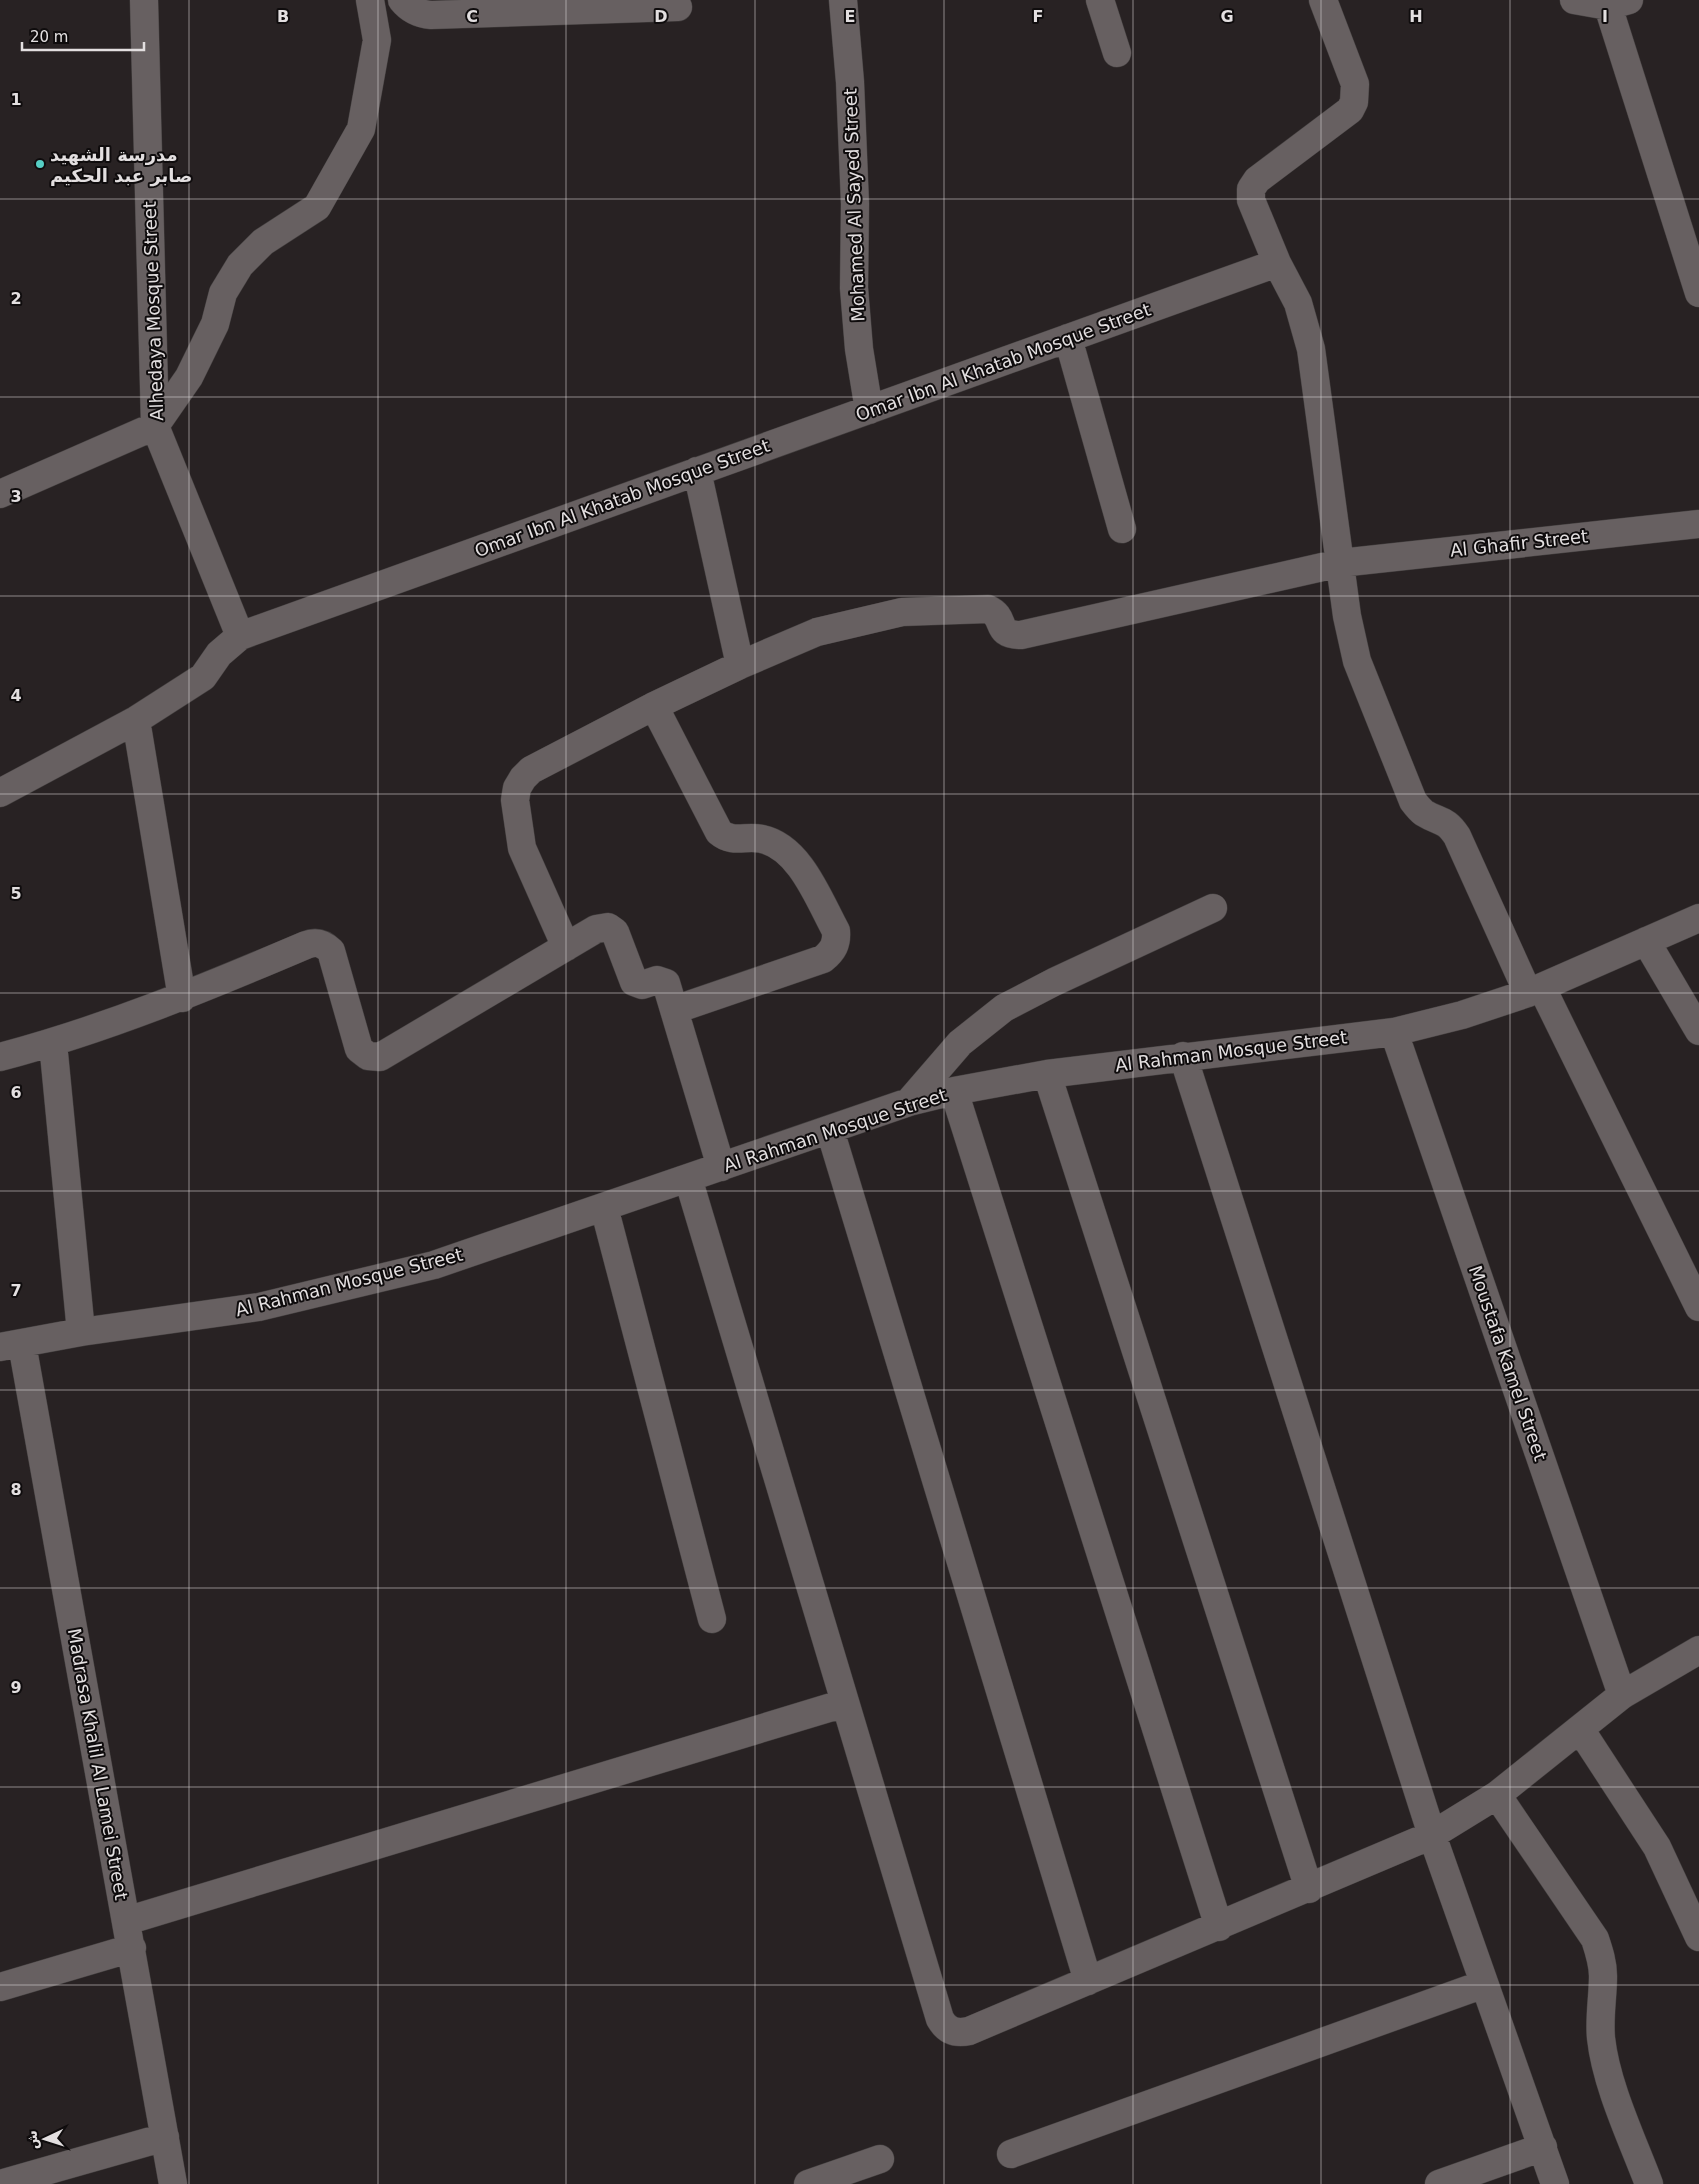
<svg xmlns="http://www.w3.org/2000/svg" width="1699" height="2184" viewBox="0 0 1699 2184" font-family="'DejaVu Sans',Vazirmatn,sans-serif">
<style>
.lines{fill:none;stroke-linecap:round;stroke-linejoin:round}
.street-casing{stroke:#433f3f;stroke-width:29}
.street{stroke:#676061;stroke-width:28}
.grid{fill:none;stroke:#e3dfe0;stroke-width:1;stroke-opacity:0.55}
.poi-dot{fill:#56cec4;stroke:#0f0c0d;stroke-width:2}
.labels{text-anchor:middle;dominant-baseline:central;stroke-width:4;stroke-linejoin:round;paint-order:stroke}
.poi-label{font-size:18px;font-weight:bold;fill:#e3dfe0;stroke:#0f0c0d;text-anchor:start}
.street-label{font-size:18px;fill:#e3dfe0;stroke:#0f0c0d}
.grid-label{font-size:16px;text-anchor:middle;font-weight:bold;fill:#e3dfe0;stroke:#0f0c0d;stroke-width:4;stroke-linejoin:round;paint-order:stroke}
</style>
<rect width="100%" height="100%" fill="#282223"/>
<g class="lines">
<g class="street-casing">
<path id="street" d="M 144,0 L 155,426 L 240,636
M 402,0 C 410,10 419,14 431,15 L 678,7
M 843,0 L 850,82 L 855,204 L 854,288 L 859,349 L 869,410
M 1100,0 L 1117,53
M 1323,0 L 1355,84 L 1354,102 L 1350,110 L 1257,180 L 1251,189 L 1251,200 L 1277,263 L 1298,303 L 1311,349 L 1347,616 L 1357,661 L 1413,801 C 1416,805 1420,810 1424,813 C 1440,823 1445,818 1457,836 L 1528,993
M 1574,0 L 1608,6 L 1629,0
M 1608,6 L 1699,293
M 1068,338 L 1122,529
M 697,471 L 740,665
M 0,494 L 155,426 L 189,377 L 215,324 L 223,293 L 240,265 L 263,242 L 317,207 L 361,129 L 377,40 L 370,0
M 654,706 L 719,832 C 733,844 746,835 762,839 C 800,847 819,900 836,931 C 837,944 833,951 823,959 L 674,1010
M 136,720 L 182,998
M 0,793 L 136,720 L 203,677 L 219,654 L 240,636 L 1277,263
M 1646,941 L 1699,1031
M 566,947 L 522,848 L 515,800 L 517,788 L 523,778 L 531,770 L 654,706 L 740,665 L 817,632 L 902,612 L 988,609 C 1008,618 993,635 1021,635 L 1340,563 L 1699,524
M 1542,988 L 1699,1307
M 1394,1032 L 1622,1695
M 53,1043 L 81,1332
M 1183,1056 L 1432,1835 L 1555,2184
M 0,1057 C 106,1029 205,988 306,945 C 316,941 323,943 331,951 L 359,1049 L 368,1056 L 380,1057 L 596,929 L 608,927 L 615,932 L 634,982 L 642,985 L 657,980 L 666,983 L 721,1167
M 1047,1074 L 1309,1889
M 954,1091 L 1219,1927
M 909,1102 L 960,1043 L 1004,1008 L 1054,982 L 1213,908
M 830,1130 L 1088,1981
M 688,1178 L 940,2019 C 947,2031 956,2034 969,2031 L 1432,1835 L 1497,1795 L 1622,1695 L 1699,1650
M 604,1207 L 712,1619
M 22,1344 L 173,2184
M 0,1347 L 81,1332 L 259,1307 L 434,1265 L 909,1102 L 954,1091 L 1047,1074 L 1394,1032 L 1462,1015 L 1528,993 L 1699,918
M 1580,1729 L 1657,1847 L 1699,1937
M 1497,1795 L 1595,1939 C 1599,1951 1603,1963 1603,1976 C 1603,1997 1599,2017 1601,2038 C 1606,2085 1632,2139 1649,2184
M 126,1921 L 845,1703
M 0,1987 L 132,1948
M 1011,2154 L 1484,1984
M 0,2184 L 165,2137
M 808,2184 L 880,2159
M 1439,2184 L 1543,2147"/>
</g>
<use href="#street" class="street"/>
</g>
<path class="grid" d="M 189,0 L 189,2184M 378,0 L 378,2184M 566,0 L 566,2184M 755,0 L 755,2184M 944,0 L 944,2184M 1133,0 L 1133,2184M 1321,0 L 1321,2184M 1510,0 L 1510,2184M 0,199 L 1699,199M 0,397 L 1699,397M 0,596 L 1699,596M 0,794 L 1699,794M 0,993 L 1699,993M 0,1191 L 1699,1191M 0,1390 L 1699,1390M 0,1588 L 1699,1588M 0,1787 L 1699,1787M 0,1985 L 1699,1985"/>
<circle class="poi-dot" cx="40" cy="164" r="5"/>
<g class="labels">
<g class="poi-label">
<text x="50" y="154">مدرسة الشهيد<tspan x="50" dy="21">صابر عبد الحكيم</tspan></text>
</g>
<g class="street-label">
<text transform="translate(854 205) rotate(-92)">Mohamed Al Sayed Street</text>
<text transform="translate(153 311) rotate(-92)">Alhedaya Mosque Street</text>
<text transform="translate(1003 362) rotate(-20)">Omar Ibn Al Khatab Mosque Street</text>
<text transform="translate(622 498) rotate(-20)">Omar Ibn Al Khatab Mosque Street</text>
<text transform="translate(1519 543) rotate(-6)">Al Ghafir Street</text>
<text transform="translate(1231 1051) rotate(-7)">Al Rahman Mosque Street</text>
<text transform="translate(835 1130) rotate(-18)">Al Rahman Mosque Street</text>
<text transform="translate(349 1282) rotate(-14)">Al Rahman Mosque Street</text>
<text transform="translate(1508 1363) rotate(71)">Moustafa Kamel Street</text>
<text transform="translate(98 1764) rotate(80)">Madrasa Khalil Al Lamei Street</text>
</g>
</g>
<g class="grid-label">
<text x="283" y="22">B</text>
<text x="472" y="22">C</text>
<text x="661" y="22">D</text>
<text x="850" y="22">E</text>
<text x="1038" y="22">F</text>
<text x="1227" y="22">G</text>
<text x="1416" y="22">H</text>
<text x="1605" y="22">I</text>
<text x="16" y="105">1</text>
<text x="16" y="304">2</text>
<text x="16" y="502">3</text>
<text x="16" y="701">4</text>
<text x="16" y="899">5</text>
<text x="16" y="1098">6</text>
<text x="16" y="1296">7</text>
<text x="16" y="1495">8</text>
<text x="16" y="1693">9</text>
</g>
<g transform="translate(45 2139) rotate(266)" stroke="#0f0c0d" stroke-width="4" paint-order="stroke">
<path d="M0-4L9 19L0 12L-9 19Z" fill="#e3dfe0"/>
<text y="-8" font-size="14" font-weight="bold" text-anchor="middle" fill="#e3dfe0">ش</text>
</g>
<path d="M22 42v8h122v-8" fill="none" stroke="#e3dfe0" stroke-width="2.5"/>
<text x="30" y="42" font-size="15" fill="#e3dfe0" stroke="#0f0c0d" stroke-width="4" paint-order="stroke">20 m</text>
</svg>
